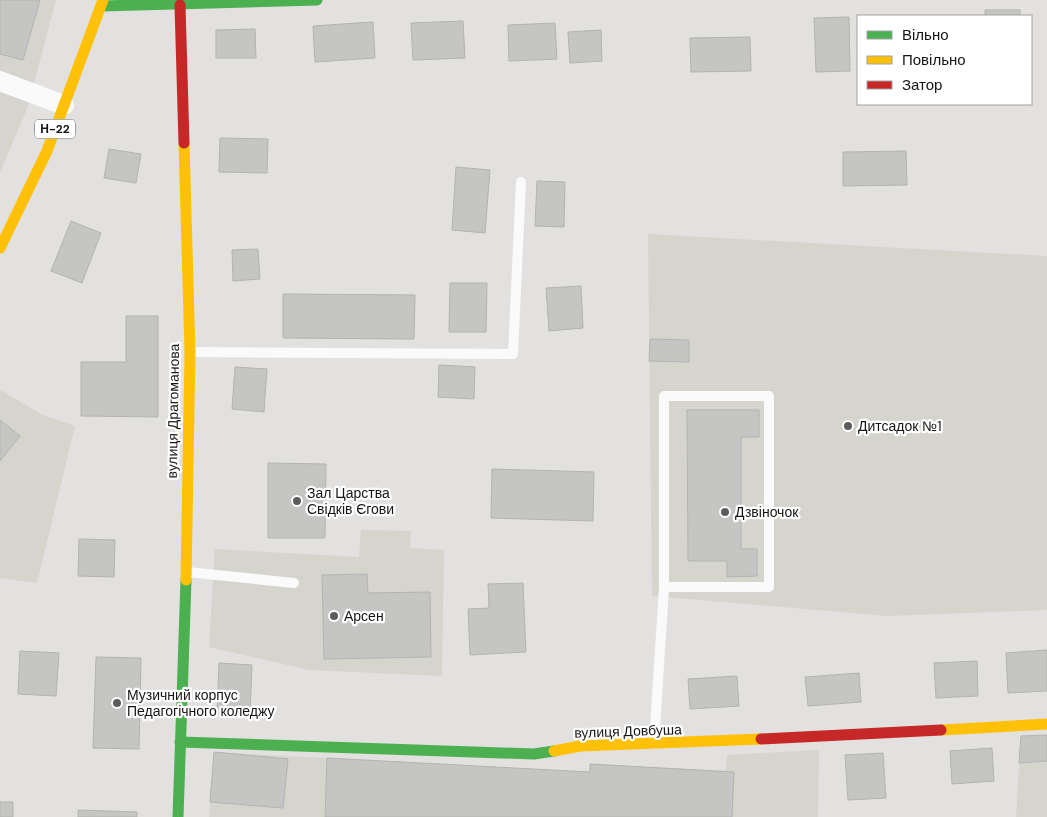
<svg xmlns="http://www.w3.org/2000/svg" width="1047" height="817" viewBox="0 0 1047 817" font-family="'DM Sans',sans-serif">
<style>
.built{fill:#d5d4cd}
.building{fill:#c5c5c3;stroke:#b3b3b1}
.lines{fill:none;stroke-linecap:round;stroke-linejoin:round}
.lane{stroke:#fbfafa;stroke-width:10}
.street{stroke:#fbfafa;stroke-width:20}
.fast{stroke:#4caf50;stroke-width:11}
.slow{stroke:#ffc107;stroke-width:11}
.jam{stroke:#c62828;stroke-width:11}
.poi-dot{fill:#5d5c5a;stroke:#fff;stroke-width:2}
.labels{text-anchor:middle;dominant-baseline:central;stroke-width:4.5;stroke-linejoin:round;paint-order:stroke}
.shield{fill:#fff;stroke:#5b5b5a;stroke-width:1}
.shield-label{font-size:12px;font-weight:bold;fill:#151513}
.street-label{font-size:14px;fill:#151513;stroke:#fff}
.poi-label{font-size:14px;fill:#151513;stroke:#fff;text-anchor:start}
</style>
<rect width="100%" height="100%" fill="#e2e1df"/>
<path class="built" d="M 0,0 L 56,0 L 27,109 L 0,172 Z
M 648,234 L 1047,256 L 1047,610 L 887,616 L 652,596 Z
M 0,390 L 43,415 L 75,426 L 37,583 L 0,578 Z
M 361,530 L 411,531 L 410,548 L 444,550 L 442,676 L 309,670 L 209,647 L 215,549 L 359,557 Z
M 1047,735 L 1047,817 L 1016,817 L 1021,736 Z
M 819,750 L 818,817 L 209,817 L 214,752 L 589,772 L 590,764 L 726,771 L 727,755 Z"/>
<path class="building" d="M 0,0 L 40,0 L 23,60 L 0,54 Z
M 985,10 L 1020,10 L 1020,16 L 985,16 Z
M 849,17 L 850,71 L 816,72 L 814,18 Z
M 463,21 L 465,58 L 413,60 L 411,23 Z
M 373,22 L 375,58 L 315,62 L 313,26 Z
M 555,23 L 557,59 L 509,61 L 508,25 Z
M 255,29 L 256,58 L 216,58 L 216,30 Z
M 601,30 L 602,61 L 570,63 L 568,32 Z
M 750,37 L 751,71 L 691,72 L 690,38 Z
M 220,138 L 268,139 L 267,173 L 219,172 Z
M 109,149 L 141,154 L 136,183 L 104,178 Z
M 906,151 L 907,185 L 843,186 L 843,152 Z
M 456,167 L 490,170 L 485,233 L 452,230 Z
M 537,181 L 565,182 L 564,227 L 535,226 Z
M 71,221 L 101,233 L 82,283 L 51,271 Z
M 258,249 L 260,279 L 233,281 L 232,250 Z
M 450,283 L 487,283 L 486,332 L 449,332 Z
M 581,286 L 583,328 L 549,331 L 546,288 Z
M 283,294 L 415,295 L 414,339 L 283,338 Z
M 126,316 L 158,316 L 158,417 L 81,416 L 81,362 L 126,362 Z
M 650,339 L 689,340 L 689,362 L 649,361 Z
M 439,365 L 475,367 L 474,399 L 438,397 Z
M 235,367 L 267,369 L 264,412 L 232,409 Z
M 687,410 L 759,410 L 759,437 L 741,437 L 741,549 L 757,549 L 757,576 L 727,577 L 727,561 L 688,561 Z
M 0,420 L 20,436 L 0,461 Z
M 268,463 L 326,464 L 325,538 L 268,538 Z
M 492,469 L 594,472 L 593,521 L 491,518 Z
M 79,539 L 115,540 L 114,577 L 78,576 Z
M 367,574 L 368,593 L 430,592 L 431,657 L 324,659 L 322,575 Z
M 523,583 L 526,652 L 470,655 L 468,609 L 489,608 L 488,584 Z
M 1047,650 L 1047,691 L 1008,693 L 1006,653 Z
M 20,651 L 59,653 L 56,696 L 18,694 Z
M 96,657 L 141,658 L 139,749 L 93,748 Z
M 977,661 L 978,696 L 936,698 L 934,663 Z
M 219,663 L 252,665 L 250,715 L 217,714 Z
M 859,673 L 861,702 L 808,706 L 805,677 Z
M 737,676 L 739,706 L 690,709 L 688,679 Z
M 1047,735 L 1047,761 L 1019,763 L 1021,736 Z
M 992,748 L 994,781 L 952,784 L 950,751 Z
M 214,752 L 288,759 L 283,808 L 210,802 Z
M 883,753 L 886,798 L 848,800 L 845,755 Z
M 327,758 L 590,772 L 590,764 L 734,772 L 732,817 L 325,817 Z
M 0,802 L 13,802 L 13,817 L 0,817 Z
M 78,810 L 137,812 L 137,817 L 78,817 Z"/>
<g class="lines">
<path class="lane" d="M 191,352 L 513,354 L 521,182
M 664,396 L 769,396 L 769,587 L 664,587 Z
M 187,572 L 294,583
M 654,744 L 664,587"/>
<path class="street" d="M 0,81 L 64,105"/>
<path class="fast" d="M 102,6 L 317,0
M 180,742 L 534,754 L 554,751
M 178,817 L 186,580"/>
<path class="slow" d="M 184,143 L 190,352 L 186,580
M 0,248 L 47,151 L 103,0
M 941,730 L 1047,724
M 554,751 L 580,746 L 761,739"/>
<path class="jam" d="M 180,5 L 184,143
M 761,739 L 941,730"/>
</g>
<g class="poi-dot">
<circle cx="848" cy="426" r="5"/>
<circle cx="297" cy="501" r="5"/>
<circle cx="725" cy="512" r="5"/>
<circle cx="334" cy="616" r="5"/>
<circle cx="117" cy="703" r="5"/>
</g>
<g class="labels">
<rect class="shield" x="35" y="119.5" width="40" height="19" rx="4"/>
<g class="shield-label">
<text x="55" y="129">Н-22</text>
</g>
<g class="street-label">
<text transform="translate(173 411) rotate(-89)">вулиця Драгоманова</text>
<text transform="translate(628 731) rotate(-2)">вулиця Довбуша</text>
</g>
<g class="poi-label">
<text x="858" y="426">Дитсадок №1</text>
<text x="307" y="493">Зал Царства<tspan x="307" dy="16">Свідків Єгови</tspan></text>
<text x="735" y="512">Дзвіночок</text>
<text x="344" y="616">Арсен</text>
<text x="127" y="695">Музичний корпус<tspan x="127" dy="16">Педагогічного коледжу</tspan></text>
</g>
</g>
<rect x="857" y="15" width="175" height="90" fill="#ffffff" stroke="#a1a1a1"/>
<rect x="867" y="31" width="25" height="8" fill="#4caf50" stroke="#a1a1a1"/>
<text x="902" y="40" font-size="15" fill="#151513">Вільно</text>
<rect x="867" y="56" width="25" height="8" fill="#ffc107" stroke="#a1a1a1"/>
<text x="902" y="65" font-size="15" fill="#151513">Повільно</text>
<rect x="867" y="81" width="25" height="8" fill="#c62828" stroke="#a1a1a1"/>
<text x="902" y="90" font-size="15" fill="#151513">Затор</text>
</svg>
